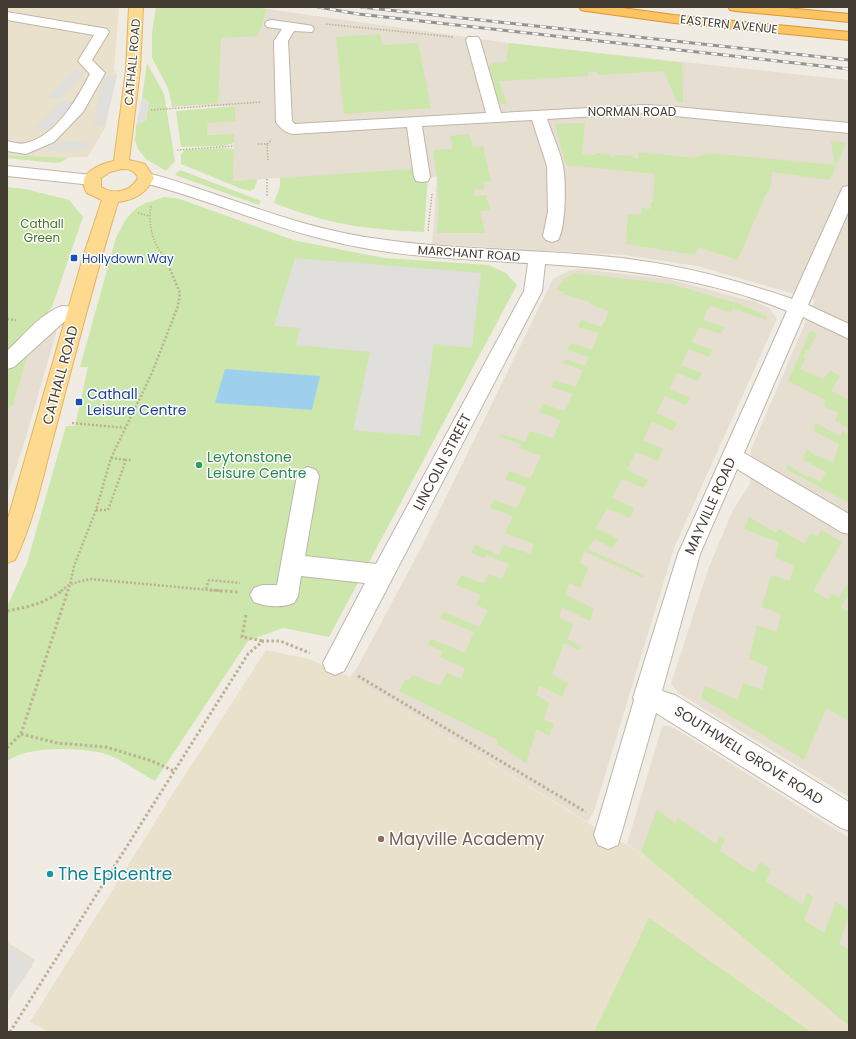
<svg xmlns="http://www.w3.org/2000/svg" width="856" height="1039" viewBox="0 0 856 1039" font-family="Poppins,sans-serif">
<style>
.residential{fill:#e5ded1}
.education{fill:#eae1cc}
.green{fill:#cde6ab}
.parking{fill:#e1dfdb}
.water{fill:#9ed0ee}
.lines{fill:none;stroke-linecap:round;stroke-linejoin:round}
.minor-casing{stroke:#bfb6a8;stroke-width:2}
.major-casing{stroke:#e1b660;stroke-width:2}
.highway-casing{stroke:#da9733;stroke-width:2}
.path-far2{stroke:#beaf97;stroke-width:1.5;stroke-dasharray:1.5 1.5;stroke-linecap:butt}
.path-far1{stroke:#beaf97;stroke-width:2.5;stroke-dasharray:2 2;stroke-linecap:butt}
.path{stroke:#beaf97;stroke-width:3;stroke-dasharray:2.5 2.5;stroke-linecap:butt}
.minor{fill:#fff;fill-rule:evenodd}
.major{fill:#fdda90;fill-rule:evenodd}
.highway{fill:#fcc463;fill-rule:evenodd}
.rail-casing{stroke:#939393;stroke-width:3}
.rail{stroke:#fff;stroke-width:2;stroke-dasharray:6;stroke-linecap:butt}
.transit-dot{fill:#1a4fb4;stroke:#fff;stroke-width:1.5}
.leisure-dot{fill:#2e9e5b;stroke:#fff;stroke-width:1.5}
.education-dot{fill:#8d6e63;stroke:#fff;stroke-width:1.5}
.culture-dot{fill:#0f9aa8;stroke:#fff;stroke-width:1.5}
.labels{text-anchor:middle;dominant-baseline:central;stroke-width:3;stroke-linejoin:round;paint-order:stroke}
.far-street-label{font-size:12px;fill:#423c33;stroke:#fff}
.far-park-label{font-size:12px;fill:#477328;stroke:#fff}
.far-transit-label{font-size:12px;fill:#164399;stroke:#fff;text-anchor:start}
.street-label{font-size:14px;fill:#423c33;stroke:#fff}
.transit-label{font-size:14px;fill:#164399;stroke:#fff;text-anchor:start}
.leisure-label{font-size:14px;fill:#27864d;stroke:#fff;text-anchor:start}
.near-education-label{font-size:17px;fill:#785e54;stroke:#fff;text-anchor:start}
.near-culture-label{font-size:17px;fill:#0d838f;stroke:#fff;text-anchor:start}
</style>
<rect width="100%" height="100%" fill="#f1ece3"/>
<path class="residential" d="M 205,7 L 252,7 L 509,43 L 849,80 L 849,797 L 678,693 L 671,683 L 709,567 L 733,510 L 750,484 L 751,449 L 815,300 L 697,266 L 624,255 L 432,244 L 437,177 L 280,186 L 280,178 L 233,181 L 234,134 L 207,135 L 208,123 L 235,106 L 183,105 L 188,40 Z
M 579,269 L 668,279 L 747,300 L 752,300 L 769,308 L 777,319 L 674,548 L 595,808 L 588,822 L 350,677 L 357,668 L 421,548 L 553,279 L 568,271 Z
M 7,328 L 57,330 L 25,440 L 7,495 Z
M 664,726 L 670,726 L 679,731 L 849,838 L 849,1026 L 641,852 L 627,844 L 661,730 Z
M 7,942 L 35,960 L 7,1003 Z"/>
<path class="education" d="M 7,7 L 119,7 L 114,69 L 117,74 L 105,128 L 88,157 L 58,158 L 7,155 Z
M 266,650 L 309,659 L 350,677 L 608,835 L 641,852 L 849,1026 L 849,1032 L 49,1032 L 30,1022 L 172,795 Z"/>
<path class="green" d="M 156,7 L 252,7 L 267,9 L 258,36 L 221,38 L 218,103 L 172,107 L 168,88 L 152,58 L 152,32 Z
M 380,34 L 382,45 L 418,43 L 431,108 L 344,114 L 336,37 Z
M 509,43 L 682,63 L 683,103 L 677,102 L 664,71 L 598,75 L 597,72 L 588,72 L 588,76 L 499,81 L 507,105 L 499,102 L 488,67 L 493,63 L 506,62 Z
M 147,63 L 164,94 L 175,161 L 166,171 L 146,159 L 138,149 L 135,141 L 136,125 L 146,120 L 149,102 L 142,97 Z
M 235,106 L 235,121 L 208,123 L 207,135 L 234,134 L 234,143 L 223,146 L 181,147 L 176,111 Z
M 585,123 L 582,154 L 595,155 L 596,153 L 610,154 L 610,157 L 614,157 L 615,155 L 633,156 L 633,158 L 638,159 L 638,152 L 694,158 L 708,153 L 835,165 L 831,141 L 846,143 L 830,180 L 772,172 L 770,189 L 765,196 L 738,260 L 698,247 L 695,255 L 626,244 L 628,214 L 641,215 L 642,208 L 651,209 L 651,202 L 653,202 L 655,174 L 566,165 L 555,124 Z
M 469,134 L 473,147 L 483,146 L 491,181 L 483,182 L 484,189 L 474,190 L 475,196 L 486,195 L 490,210 L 480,211 L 485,233 L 437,233 L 439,203 L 437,190 L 439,190 L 433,150 L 453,149 L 450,136 Z
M 224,148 L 234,149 L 233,181 L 258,179 L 254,189 L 250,191 L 242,189 L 181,164 L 181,154 L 185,150 Z
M 7,155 L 68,158 L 61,162 L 54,163 L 7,158 Z
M 413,169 L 414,177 L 428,177 L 424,232 C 368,230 327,224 274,203 L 280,186 L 280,178 Z
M 180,170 L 261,201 L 259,205 L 175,175 Z
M 7,187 L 25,189 L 69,200 L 83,217 L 52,307 L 7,357 Z
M 164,197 L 180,199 L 293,240 L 384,258 L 489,265 L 506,273 L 517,285 L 329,637 L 283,628 L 248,641 L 155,781 C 140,773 124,761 109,755 C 86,747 24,745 7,762 L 7,607 L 27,563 L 66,426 L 75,426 L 88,367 L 80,367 L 116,238 C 130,210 134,206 164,197 Z
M 576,273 L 670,284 L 737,303 L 767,316 L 766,320 L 733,308 L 731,313 L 710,305 L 703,320 L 724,327 L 721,334 L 699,327 L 692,342 L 713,350 L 709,357 L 689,349 L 681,365 L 702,373 L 698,381 L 677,373 L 669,389 L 690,398 L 686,405 L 665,396 L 656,413 L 677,422 L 673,431 L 652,422 L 643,440 L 663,449 L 658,461 L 636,452 L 627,470 L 648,480 L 644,488 L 622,479 L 612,498 L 634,508 L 630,518 L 607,508 L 596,528 L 618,539 L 613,548 L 594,539 L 588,549 L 644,575 L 643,578 L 584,551 L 580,563 L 588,567 L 581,588 L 569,583 L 566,595 L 594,609 L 590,621 L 562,607 L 559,617 L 573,625 L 567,639 L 581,646 L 579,650 L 564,643 L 552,674 L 568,683 L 562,697 L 539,685 L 536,695 L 549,703 L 544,719 L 554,724 L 549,736 L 537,729 L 526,763 L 497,744 L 498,740 L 399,691 L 406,679 L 410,680 L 413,675 L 440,686 L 447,673 L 461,679 L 465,668 L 440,657 L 443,651 L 428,645 L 431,639 L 465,653 L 474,632 L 440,618 L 443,612 L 480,627 L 488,610 L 476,605 L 481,595 L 456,585 L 461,575 L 484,584 L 489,574 L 502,579 L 509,564 L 486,555 L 484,558 L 471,553 L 475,545 L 499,555 L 504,545 L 530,554 L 534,544 L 505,533 L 513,516 L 490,508 L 494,500 L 517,508 L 527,487 L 505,479 L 509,471 L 530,479 L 541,456 L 519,448 L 521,444 L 499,437 L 501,434 L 525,442 L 530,431 L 553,438 L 561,420 L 539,412 L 543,404 L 565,411 L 573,394 L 551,387 L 554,380 L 576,387 L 583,370 L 563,363 L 565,359 L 585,366 L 589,357 L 567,350 L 571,343 L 592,350 L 599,333 L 578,327 L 581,320 L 602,327 L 609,311 L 589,304 L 590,302 L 563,294 L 564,292 L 556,290 L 565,278 Z
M 810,331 L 817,334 L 809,350 L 806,350 L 803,357 L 806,358 L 800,369 L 823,379 L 830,371 L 840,376 L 831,391 L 849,400 L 849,503 L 786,469 L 788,465 L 807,477 L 811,477 L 821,482 L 826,472 L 803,459 L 807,449 L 816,456 L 820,456 L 833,463 L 839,444 L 814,431 L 815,423 L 840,436 L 842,431 L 847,434 L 848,428 L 835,421 L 838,413 L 824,406 L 826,400 L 788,381 Z
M 28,353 L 13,405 L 7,409 L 7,373 L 23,355 Z
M 749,517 L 776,533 L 779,529 L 804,544 L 811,533 L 818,537 L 821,530 L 842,542 L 813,591 L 828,600 L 832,593 L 839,598 L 846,585 L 849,587 L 849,593 L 841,607 L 849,612 L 849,721 L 826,708 L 804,760 L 701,698 L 705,686 L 738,700 L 743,683 L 762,690 L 768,667 L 749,659 L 757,625 L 777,632 L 781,614 L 762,607 L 771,575 L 790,581 L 794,565 L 775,558 L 779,542 L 744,529 Z
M 657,809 L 675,823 L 678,818 L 716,844 L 720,836 L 725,839 L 720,851 L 754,873 L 760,862 L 771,869 L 766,881 L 803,905 L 807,893 L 813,897 L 804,920 L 824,933 L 836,902 L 849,911 L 849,916 L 839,943 L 849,950 L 849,1026 L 641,852 Z
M 649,918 L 811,1032 L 594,1032 Z"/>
<path class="parking" d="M 74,70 L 86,72 L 60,99 L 47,97 Z
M 104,76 L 117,76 L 105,125 L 93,126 Z
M 142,97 L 149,102 L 146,120 L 136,125 Z
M 63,100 L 75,102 L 47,131 L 35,128 Z
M 90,141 L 86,151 L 47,151 L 52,142 Z
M 295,258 L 481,273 L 472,348 L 434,344 L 420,436 L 353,430 L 370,352 L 296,345 L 300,328 L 274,326 Z
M 7,948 L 33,965 L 7,1003 Z"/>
<path class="water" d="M 225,369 L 320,376 L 312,410 L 215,403 Z"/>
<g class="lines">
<g class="minor-casing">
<path id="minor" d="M 7,12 L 102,28 L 107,29 L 109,32 L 92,60 L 105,73 L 83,112 L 54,142 L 26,154 L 7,151 L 7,141 C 12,142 20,145 26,143 C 57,135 76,100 90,74 L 78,61 L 94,35 L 7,20 Z
M 272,20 L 307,25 L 312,26 L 314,29 L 312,32 L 294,31 L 288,41 L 292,121 L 295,124 L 486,113 L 466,40 L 468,37 L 478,37 L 480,40 L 501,113 L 644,105 L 665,106 L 849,123 L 849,133 L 644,113 L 547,119 C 552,134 560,151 563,166 C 566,182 566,227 558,240 L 552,242 L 546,240 L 543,236 L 548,212 L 547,166 L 532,120 L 422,126 L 430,177 L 428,181 L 422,182 L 416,181 L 414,177 L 407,127 L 293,134 C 285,132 281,129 276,122 L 274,41 L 282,29 L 267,27 L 265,24 L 267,21 Z
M 7,166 L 92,175 L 98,176 L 100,180 L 98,184 L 92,185 L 7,176 Z
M 146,173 C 177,180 207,192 238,202 C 284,218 331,233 379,239 C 459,251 541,249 621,258 C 680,265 737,280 792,299 L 841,191 L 843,187 L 849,186 L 849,210 L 808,305 L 849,324 L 849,339 L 803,317 L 744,453 L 849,514 L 849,534 L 841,532 L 737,469 L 700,554 L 662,691 L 675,695 L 849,802 L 849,831 L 839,827 L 656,713 L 618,845 L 608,849 L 598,845 L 594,835 L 634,700 L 633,698 L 678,554 L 787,311 C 711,279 626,269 545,264 L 542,291 L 344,671 L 335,675 L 326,671 L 323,663 L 365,583 L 301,576 L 298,596 L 294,603 C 282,608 266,607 254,602 L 250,595 L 254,588 L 262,585 L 277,585 L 297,476 L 300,470 L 308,467 L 316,470 L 319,476 L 305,556 L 376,564 L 524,291 L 528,263 C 459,259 390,257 323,239 C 261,224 202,197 140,182 L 138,178 L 140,174 Z
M 62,306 L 84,308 L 86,313 L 84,318 L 66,320 L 14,367 L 7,369 L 7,351 C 23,336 41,313 62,306 Z"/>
</g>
<g class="major-casing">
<path id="major" d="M 129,7 L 143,7 L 140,70 L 129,160 L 145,164 L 154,178 C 146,193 135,200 118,202 C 95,276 76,352 56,427 C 44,471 35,519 15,560 L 7,563 L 7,522 L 84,254 L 102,200 L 87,193 C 75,174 99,164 114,161 L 126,70 ZM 121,169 C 129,169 135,170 138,178 C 130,192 114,195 101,187 L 101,178 L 110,172 Z"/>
</g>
<g class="highway-casing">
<path id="highway" d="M 579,7 L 615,7 L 674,15 L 849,32 L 849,40 L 674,23 L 586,11 L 581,10 Z
M 728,7 L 776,7 L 849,14 L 849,22 L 735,11 L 730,10 Z"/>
</g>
<path class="path-far2" d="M 326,24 L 453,37
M 151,110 L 261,102
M 258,144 L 267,144 L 272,140
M 267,144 L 268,160
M 177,150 L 234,146
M 267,179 L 267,196
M 151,206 C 148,223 152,239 161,253
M 138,213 L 149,216
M 428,231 L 432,194"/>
<path class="path-far1" d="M 7,319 L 16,320
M 72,423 L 127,428
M 111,458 L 126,460
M 96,510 L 108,510 L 126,460 L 131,460
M 206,589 L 209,580 L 240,583
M 61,591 L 70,584 L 74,566 L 96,510 L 111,458 L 152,373 L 178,306 L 180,293 L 167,262 L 161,252
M 68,591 L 70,584 L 90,579 L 221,591"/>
<path class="path" d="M 210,590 L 238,592
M 7,611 C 29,607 45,603 63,590
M 246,615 L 242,637 L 263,641
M 358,676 L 586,812
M 21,734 L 57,743 L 106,747 L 152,761 L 174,771
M 7,748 L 21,734 L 68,590
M 10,1032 L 248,654 L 263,641 L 280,641 L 310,653"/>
<use href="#minor" class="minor"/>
<use href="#major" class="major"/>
<use href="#highway" class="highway"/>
<g class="rail-casing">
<path id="rail" d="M 318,7 L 358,14 L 849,69
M 361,7 L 849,60"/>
</g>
<use href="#rail" class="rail"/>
</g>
<g class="transit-dot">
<rect x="70" y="254" width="8" height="8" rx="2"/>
<rect x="75" y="398" width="8" height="8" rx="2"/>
</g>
<circle class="leisure-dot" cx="199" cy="465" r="4"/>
<circle class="education-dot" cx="381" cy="839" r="4"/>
<circle class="culture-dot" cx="50" cy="874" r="4"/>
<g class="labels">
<g class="far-street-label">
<text transform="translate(729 24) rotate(6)">EASTERN AVENUE</text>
<text transform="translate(132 62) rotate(-85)">CATHALL ROAD</text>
<text x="632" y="111">NORMAN ROAD</text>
<text transform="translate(469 253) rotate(4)">MARCHANT ROAD</text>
</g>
<g class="far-park-label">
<text x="42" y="223">Cathall<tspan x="42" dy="14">Green</tspan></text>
</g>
<g class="far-transit-label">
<text x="82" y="258">Hollydown Way</text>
</g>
<g class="street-label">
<text transform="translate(60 375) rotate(-75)">CATHALL ROAD</text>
<text transform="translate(442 462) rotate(-62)">LINCOLN STREET</text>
<text transform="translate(710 506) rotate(-66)">MAYVILLE ROAD</text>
<text transform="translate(749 755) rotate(32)">SOUTHWELL GROVE ROAD</text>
</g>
<g class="transit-label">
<text x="87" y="394">Cathall<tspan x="87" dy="16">Leisure Centre</tspan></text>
</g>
<g class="leisure-label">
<text x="207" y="457">Leytonstone<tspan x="207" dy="16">Leisure Centre</tspan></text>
</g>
<g class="near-education-label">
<text x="389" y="839">Mayville Academy</text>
</g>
<g class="near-culture-label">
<text x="58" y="874">The Epicentre</text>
</g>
</g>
<rect width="856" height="1039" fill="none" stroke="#423c33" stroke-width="16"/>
</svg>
